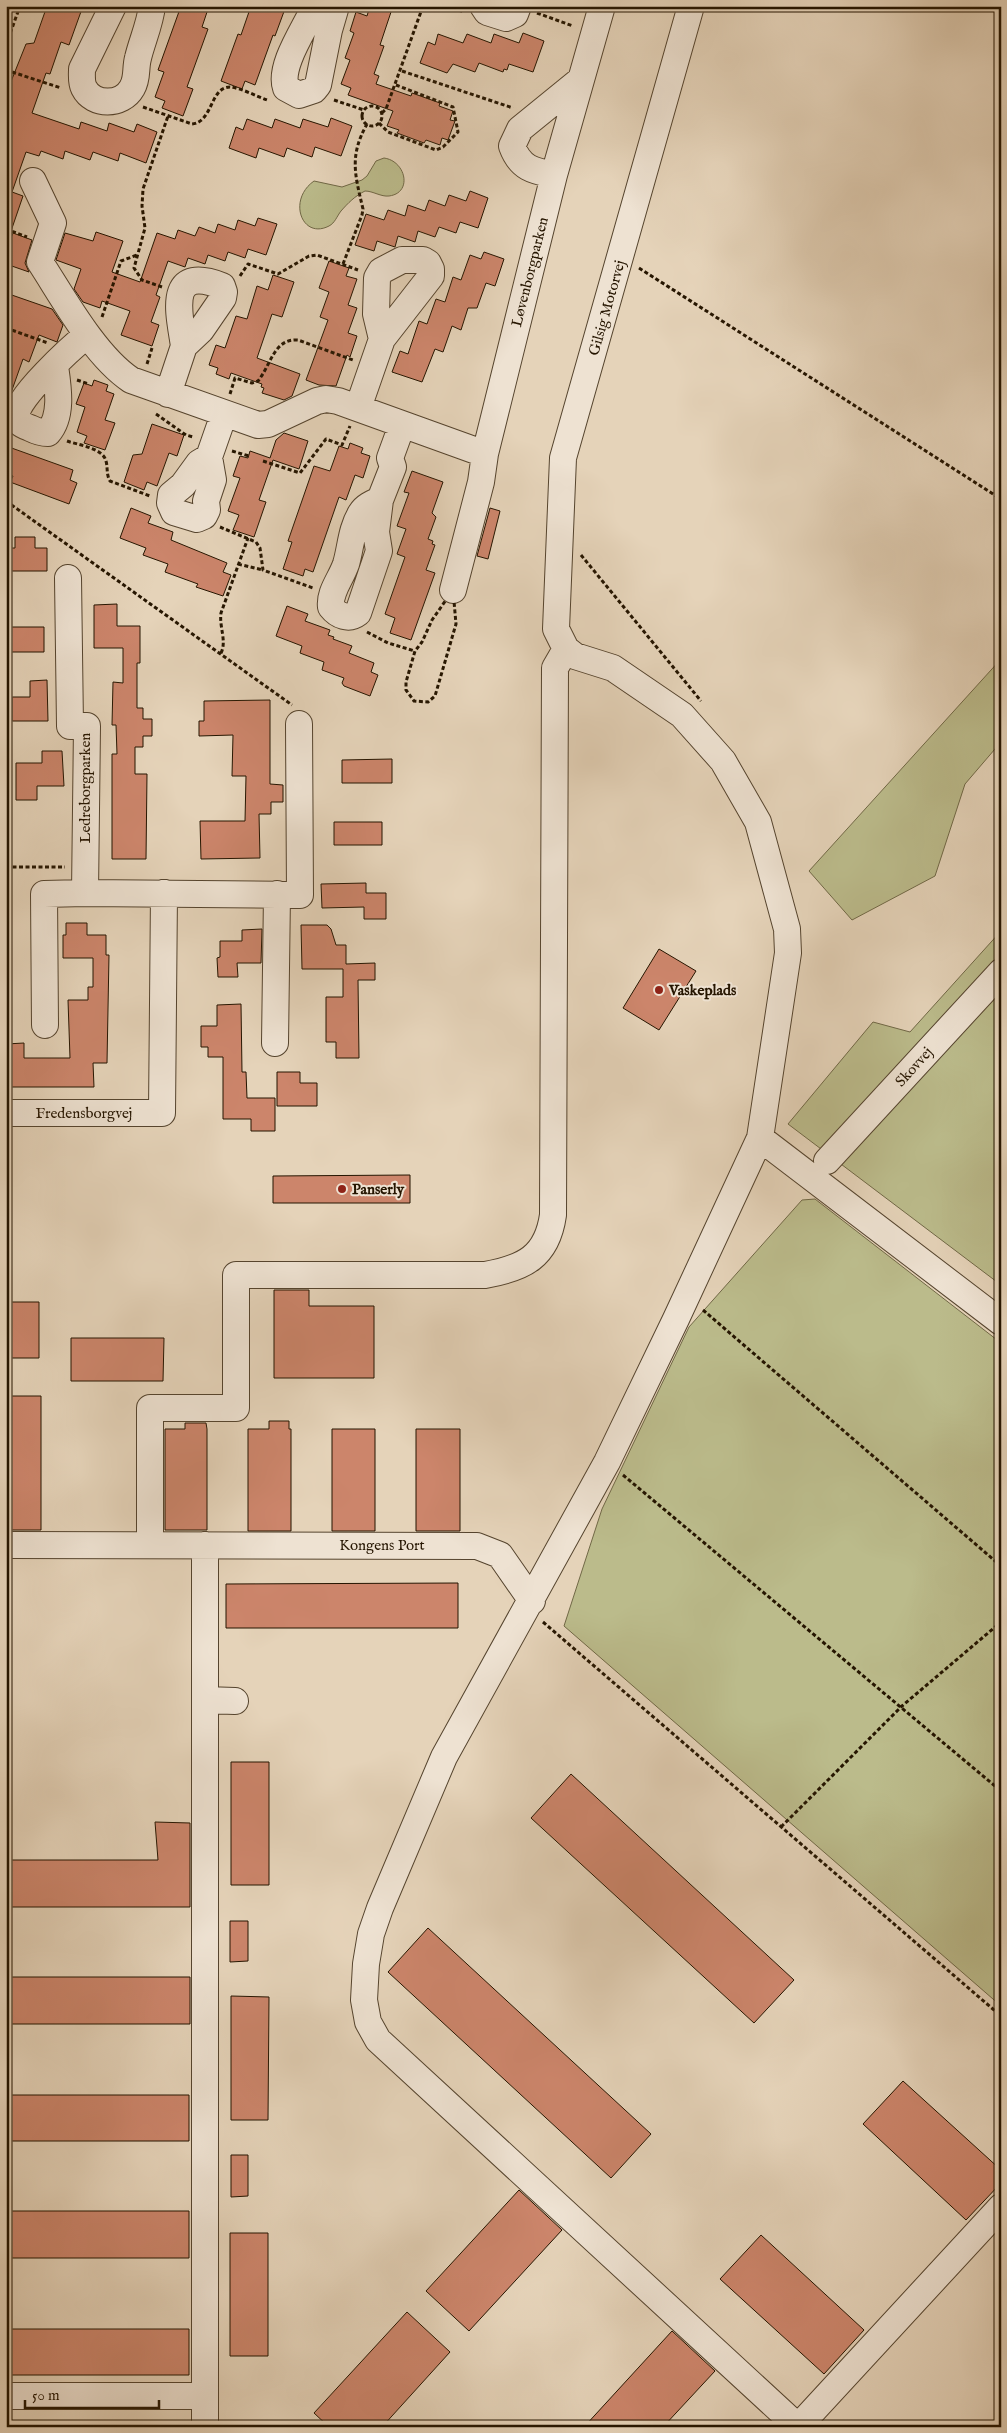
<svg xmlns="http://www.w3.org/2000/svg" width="1007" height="2433" viewBox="0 0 1007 2433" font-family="'IM FELL English',serif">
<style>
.green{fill:#bbbb8b;stroke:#706846}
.building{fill:#cc856b;stroke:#251500}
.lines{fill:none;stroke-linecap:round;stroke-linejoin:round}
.minor-casing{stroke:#55442e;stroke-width:28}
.path{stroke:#251500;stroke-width:3;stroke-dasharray:4 2.5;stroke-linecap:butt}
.minor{stroke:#eee2d2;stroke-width:26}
.poi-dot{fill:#8f2418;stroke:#eee2d2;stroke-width:2}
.labels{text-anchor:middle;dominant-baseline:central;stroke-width:4;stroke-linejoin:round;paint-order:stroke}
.street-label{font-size:15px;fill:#251500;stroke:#eee2d2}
.poi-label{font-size:15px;font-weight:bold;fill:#251500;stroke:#eee2d2;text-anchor:start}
</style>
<rect width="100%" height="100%" fill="#e5d3b9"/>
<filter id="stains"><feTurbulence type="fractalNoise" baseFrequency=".004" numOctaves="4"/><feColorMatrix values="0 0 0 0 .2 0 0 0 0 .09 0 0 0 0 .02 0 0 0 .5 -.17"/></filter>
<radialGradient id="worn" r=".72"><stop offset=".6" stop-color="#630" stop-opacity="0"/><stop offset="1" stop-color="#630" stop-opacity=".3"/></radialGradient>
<path class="green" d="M 384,158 C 406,161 413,193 389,196 C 381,197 373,191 365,191 C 355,196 348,203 341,211 C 337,216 335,223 329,226 C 302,240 287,200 314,181 L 342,187 L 362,180 L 367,176 L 376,161 Z
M 1001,659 L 1001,742 L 965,784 L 935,876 L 852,920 L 809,871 Z
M 1001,931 L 1001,1285 L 788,1124 L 873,1022 L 910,1032 Z
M 815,1199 L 1001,1343 L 1001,2006 L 564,1626 L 602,1509 L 689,1327 L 802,1200 Z"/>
<path class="building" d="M 47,6 L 83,6 L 69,45 L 61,42 L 50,74 L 46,73 L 32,113 L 79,129 L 81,122 L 107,131 L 109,123 L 134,132 L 137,124 L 157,132 L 146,163 L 120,153 L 118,161 L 93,152 L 90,160 L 65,151 L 63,159 L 41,151 L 39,156 L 26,152 L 12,192 L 23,196 L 9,237 L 6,236 L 6,94 L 26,44 L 34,43 Z
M 181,6 L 209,6 L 202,27 L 208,29 L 187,87 L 193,89 L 183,116 L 162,108 L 165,101 L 155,97 L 164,72 L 158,70 Z
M 251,6 L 286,6 L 275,36 L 273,35 L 255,85 L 245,81 L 242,89 L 221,81 L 238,34 L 241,35 Z
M 370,6 L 393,6 L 380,45 L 384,46 L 374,74 L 379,76 L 376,84 L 411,96 L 412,93 L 440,103 L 439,106 L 453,111 L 450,120 L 455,121 L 448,140 L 442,138 L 440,145 L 426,140 L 424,143 L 397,133 L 399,130 L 387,126 L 393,111 L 348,95 L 351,88 L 341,84 L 350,60 L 345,58 L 354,33 L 350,31 L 356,12 L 367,16 Z
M 523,33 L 544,41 L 533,72 L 509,64 L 507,70 L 504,69 L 503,72 L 479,63 L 475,72 L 453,64 L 447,73 L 420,63 L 428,42 L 435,45 L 438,34 L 463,43 L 467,34 L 491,43 L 494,34 L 519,43 Z
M 331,118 L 352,126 L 341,156 L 315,147 L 312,157 L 287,148 L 284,157 L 259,148 L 256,158 L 229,148 L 236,127 L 243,130 L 247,119 L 272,128 L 275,119 L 300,128 L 303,119 L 328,127 Z
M 470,191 L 488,198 L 478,228 L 460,222 L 456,233 L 439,227 L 435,237 L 418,231 L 415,242 L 398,236 L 395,247 L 377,241 L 374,251 L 355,245 L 366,214 L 384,220 L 388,210 L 405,216 L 408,205 L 425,211 L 429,200 L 445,206 L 449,195 L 466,201 Z
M 258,218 L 277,224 L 266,255 L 248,249 L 245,258 L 228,252 L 225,261 L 208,255 L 205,264 L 188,258 L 185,267 L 168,261 L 156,295 L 160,297 L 151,322 L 159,325 L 152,346 L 121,335 L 130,311 L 102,301 L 100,308 L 83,302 L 74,289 L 81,269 L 56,260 L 65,233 L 93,241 L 96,232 L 123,241 L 112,272 L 140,282 L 157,233 L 175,239 L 178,230 L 195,236 L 199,227 L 215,233 L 218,224 L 235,230 L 238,220 L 255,226 Z
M 13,233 L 32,240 L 25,263 L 29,272 L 6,264 L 6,250 Z
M 484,252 L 504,259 L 495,286 L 486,283 L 477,308 L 468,308 L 461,330 L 452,326 L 443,352 L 435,349 L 422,382 L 392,372 L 400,351 L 408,354 L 419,321 L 427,324 L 436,299 L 445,302 L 453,277 L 461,280 L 470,255 L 481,259 Z
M 329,261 L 349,268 L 346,276 L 357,279 L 348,305 L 357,308 L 348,333 L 357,336 L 350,357 L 347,355 L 336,386 L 319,385 L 306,380 L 328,320 L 320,317 L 329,292 L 319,288 Z
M 273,275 L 294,282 L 282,317 L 272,314 L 257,358 L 300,374 L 292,396 L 284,400 L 262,393 L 264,388 L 261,387 L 262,384 L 231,373 L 229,379 L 216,374 L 218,368 L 209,365 L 216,345 L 225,348 L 236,316 L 247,319 L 257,286 L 268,290 Z
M 6,293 L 52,309 L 63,325 L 57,342 L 39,335 L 29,362 L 23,359 L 12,390 L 6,399 Z
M 94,380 L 108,385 L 106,391 L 114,394 L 105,420 L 115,423 L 105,450 L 84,443 L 87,436 L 77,432 L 85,407 L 76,404 L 84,383 L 92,386 Z
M 152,424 L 184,435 L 177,456 L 169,453 L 157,486 L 147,482 L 144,490 L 124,482 L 133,455 L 142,454 Z
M 284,433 L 308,441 L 299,469 L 273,460 L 259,500 L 266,502 L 254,537 L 233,530 L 239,515 L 228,511 L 240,478 L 233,476 L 240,456 L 248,458 L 250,451 L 270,458 L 276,440 Z
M 350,443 L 363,448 L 361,453 L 370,456 L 363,478 L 355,475 L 346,500 L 339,497 L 313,572 L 305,569 L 303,576 L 283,569 L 292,542 L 288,541 L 314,466 L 330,471 L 339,446 L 348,449 Z
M 6,446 L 73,470 L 70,480 L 77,483 L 69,504 L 10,482 L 13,476 L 6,474 Z
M 412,471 L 443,482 L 432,513 L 436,517 L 428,539 L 433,541 L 432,544 L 435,545 L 426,570 L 435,573 L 411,640 L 390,633 L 395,618 L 385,614 L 405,557 L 397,554 L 406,529 L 397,526 L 409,493 L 404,492 Z
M 131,508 L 151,516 L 148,523 L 173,532 L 171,540 L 227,563 L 223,572 L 231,575 L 223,596 L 196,587 L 198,584 L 165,572 L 168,564 L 143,555 L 146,548 L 120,538 Z
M 490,508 L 500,511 L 488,559 L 477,556 Z
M 15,537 L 35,537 L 35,548 L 47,548 L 47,571 L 6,571 L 6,548 L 15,548 Z
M 117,604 L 117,626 L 140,626 L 140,663 L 137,663 L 137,708 L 143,708 L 143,719 L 152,719 L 152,736 L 143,736 L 143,747 L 135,747 L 135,774 L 147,774 L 146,859 L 112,859 L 112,754 L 117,754 L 116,725 L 112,725 L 113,682 L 123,683 L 123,648 L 94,648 L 94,605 Z
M 287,606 L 308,614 L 305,621 L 330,630 L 328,635 L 334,637 L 333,639 L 352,646 L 349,653 L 374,663 L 371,672 L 378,675 L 370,696 L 344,686 L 342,683 L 344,678 L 322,670 L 324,662 L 300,653 L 302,646 L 276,636 Z
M 6,627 L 44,627 L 44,652 L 6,652 Z
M 47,680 L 48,721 L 12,721 L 12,697 L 30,697 L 30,681 Z
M 270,700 L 270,784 L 283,785 L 283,802 L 271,802 L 271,814 L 259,814 L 260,858 L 201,859 L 200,821 L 245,821 L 246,776 L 232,776 L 233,735 L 199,736 L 199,721 L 204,721 L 204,701 Z
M 42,751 L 62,751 L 64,786 L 37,786 L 37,800 L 16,800 L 16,763 L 42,763 Z
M 392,759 L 392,783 L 342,783 L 342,760 Z
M 334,822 L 382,822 L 382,845 L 334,845 Z
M 366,883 L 366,893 L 386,893 L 386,919 L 364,919 L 364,907 L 322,908 L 321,884 Z
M 66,923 L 87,923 L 87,935 L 106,935 L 106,955 L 109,955 L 107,1063 L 93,1063 L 94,1087 L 6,1087 L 6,1044 L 24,1043 L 24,1058 L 70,1058 L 68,1000 L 88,1000 L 88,987 L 93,987 L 93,958 L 63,958 L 63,935 L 66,935 Z
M 301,925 L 327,925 L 331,929 L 336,945 L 346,945 L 346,964 L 375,963 L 375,980 L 358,980 L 359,1058 L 336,1058 L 336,1042 L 326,1042 L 326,997 L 343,997 L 343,969 L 302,969 Z
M 262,929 L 261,963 L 237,963 L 238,977 L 218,977 L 217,958 L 220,957 L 220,941 L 242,941 L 242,930 Z
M 659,949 L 696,971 L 659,1030 L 623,1008 Z
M 241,1004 L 242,1072 L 246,1072 L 247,1098 L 275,1098 L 275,1131 L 251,1131 L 251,1119 L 223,1119 L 223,1057 L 208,1057 L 208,1047 L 201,1047 L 201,1026 L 217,1026 L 217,1005 Z
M 277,1072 L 300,1072 L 300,1083 L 317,1083 L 317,1106 L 277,1106 Z
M 410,1175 L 410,1203 L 273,1203 L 273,1176 Z
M 274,1290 L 309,1290 L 309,1306 L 374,1306 L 374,1378 L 274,1378 Z
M 6,1302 L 39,1302 L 39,1358 L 6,1358 Z
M 71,1338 L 164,1338 L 163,1381 L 71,1381 Z
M 6,1396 L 41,1396 L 41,1530 L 6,1530 Z
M 269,1421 L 289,1421 L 289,1429 L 291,1429 L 291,1531 L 248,1531 L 248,1429 L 269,1429 Z
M 185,1423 L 206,1423 L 207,1429 L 207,1530 L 165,1530 L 165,1429 L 185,1429 Z
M 332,1429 L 375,1429 L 375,1531 L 332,1531 Z
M 416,1429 L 460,1429 L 460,1531 L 416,1531 Z
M 458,1583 L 458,1628 L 226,1628 L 226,1584 Z
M 231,1762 L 269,1762 L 269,1885 L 231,1885 Z
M 571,1774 L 794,1980 L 754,2023 L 531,1818 Z
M 155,1822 L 190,1823 L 190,1907 L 6,1907 L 6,1860 L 158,1860 Z
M 230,1921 L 248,1921 L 248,1961 L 230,1962 Z
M 428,1928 L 651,2134 L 611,2178 L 388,1972 Z
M 6,1977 L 190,1977 L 190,2024 L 6,2024 Z
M 231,1996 L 269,1997 L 268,2120 L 231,2120 Z
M 903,2081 L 1001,2170 L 1001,2183 L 966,2220 L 863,2124 Z
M 6,2095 L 189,2095 L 189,2141 L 6,2141 Z
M 231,2155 L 248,2155 L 248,2196 L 231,2197 Z
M 519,2190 L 562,2230 L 469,2331 L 426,2291 Z
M 6,2211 L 189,2211 L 189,2258 L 6,2258 Z
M 230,2233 L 268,2233 L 268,2356 L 230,2356 Z
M 761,2235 L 864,2330 L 824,2374 L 720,2279 Z
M 407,2312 L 450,2352 L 382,2427 L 329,2427 L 314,2413 Z
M 6,2329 L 189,2329 L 189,2375 L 6,2375 Z
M 672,2331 L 715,2371 L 663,2427 L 584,2427 Z"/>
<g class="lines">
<g class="minor-casing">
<path id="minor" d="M 113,6 L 82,69 C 82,75 81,82 84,88 C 93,106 122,106 132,88 C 138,78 135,69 138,58 C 142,41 150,24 152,6
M 315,6 C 306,27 278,66 286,88 L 299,95 L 314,90 L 318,85 L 329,30 L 336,6
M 483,6 L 487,12 L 506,18 L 515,14 L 518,6
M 691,6 L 563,458 L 556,629 L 566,649 L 575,656 L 613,668 L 682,715 L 723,761 L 758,822 L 787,929 L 788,953 L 760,1138 L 676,1319 L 607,1462 L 444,1757 L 380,1908 L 371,1934 L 366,1964 L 364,2000 L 368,2022 L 378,2040 L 798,2427
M 554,175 C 533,171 520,168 512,146 L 520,129 L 579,81
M 33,181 L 53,223 L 40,262 C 64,299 95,356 131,380 L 258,425 L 268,424 L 317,401 L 326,399 L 338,401 L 485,454 L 554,175 L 602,6
M 55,366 C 58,387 63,416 48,433 C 41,433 36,431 30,428 C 24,426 17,423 16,416 C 16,398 72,347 87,335
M 168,394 L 184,346 L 201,330 L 223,298 L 224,292 L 222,286 C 166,264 179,313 184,346
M 358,408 L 382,339 L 376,314 L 377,278 L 381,271 L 402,260 L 423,260 L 428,263 L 431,269 L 431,276 L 382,339
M 209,457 L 213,480 L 206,501 L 207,510 L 204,516 L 197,519 L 174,512 L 170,503 L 171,495 L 183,485 L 199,463 L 209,457 L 224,414
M 380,500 L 376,532 L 379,551 L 358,613 C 349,620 338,616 331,607 C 329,592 341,579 346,564 C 351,547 351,529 361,513 C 365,506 373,503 380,500 L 393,467 L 390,458 L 402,425
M 68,578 L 70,726 L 87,726 L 85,893 L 300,895 L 299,724
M 453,590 L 481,482 L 485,454
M 45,1025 L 44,894 L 85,893
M 275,1043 L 277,894
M 6,1113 L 162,1113 L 164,893
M 760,1138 L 1001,1322
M 827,1161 L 1001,972
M 6,1545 L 477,1546 L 500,1555 L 532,1601
M 150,1545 L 150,1408 L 236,1408 L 236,1275 L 485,1275 C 524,1268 547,1257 553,1215 L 555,668 L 566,649
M 205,1700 L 235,1701
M 6,2396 L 204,2396
M 205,2427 L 205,1545
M 798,2427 L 1001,2207"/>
</g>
<path class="path" d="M 446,6 L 464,12
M 537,13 L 573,26
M 6,45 L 20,6
M 6,70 L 61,88
M 402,71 L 513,108
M 334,100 L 364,110
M362 116a10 10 0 1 1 20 0a10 10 0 1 1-20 0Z
M 143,107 L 192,124 C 213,122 210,87 230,87 C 241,88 256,96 267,100
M 382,113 L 386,109 L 423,6
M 379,123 L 388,132 L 436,150 L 443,147 L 458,132 L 453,107 L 396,85
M 6,229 L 27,237
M 343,264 L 362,215 L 363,209 C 355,175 349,156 367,124
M 639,268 L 1001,499
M 240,276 L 248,264 L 278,274 L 309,256 L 317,255 L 358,270
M 162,287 L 142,280 L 134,268 L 145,228 L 142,206 L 143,189 L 168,116
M 102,317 L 121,261 L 137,255
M 6,328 L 48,343
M 147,364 L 152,348
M 77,380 L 89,384
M 230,394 L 235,378 L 252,383 L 258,381 C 271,365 274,338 298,340 L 353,360
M 156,414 L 186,435 L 193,437
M 67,441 C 78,445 103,448 106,461 C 108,468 106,474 110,481 L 150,496
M 232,451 L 249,456
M 263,461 L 300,473 L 326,439 L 342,445 L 350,426
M 6,501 L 292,705
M 220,527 L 256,542 L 260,548 L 263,570 L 313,588
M 581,555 L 701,701
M 238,564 L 263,570
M 453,590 L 456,624 L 435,696 L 428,702 L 414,701 L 406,690 L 406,682 L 415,651 L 422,642 L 432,620 Z
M 367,632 L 388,643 L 415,651
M 221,653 C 227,641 219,627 221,613 L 248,538
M 6,867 L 65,867
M 703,1310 L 1001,1566
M 623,1475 L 1001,1791
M 543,1622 L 1001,2016
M 781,1827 L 902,1706 L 1001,1622"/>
<use href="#minor" class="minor"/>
</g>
<g class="poi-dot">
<circle cx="659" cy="990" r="5"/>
<circle cx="342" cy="1189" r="5"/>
</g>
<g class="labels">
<g class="street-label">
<text transform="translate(530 272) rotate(-76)">Løvenborgparken</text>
<text transform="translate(607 308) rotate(-74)">Gilsig Motorvej</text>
<text transform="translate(85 788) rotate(-90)">Ledreborgparken</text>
<text transform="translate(914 1067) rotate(-48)">Skovvej</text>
<text x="84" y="1113">Fredensborgvej</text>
<text x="382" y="1545">Kongens Port</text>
</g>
<g class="poi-label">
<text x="669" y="990">Vaskeplads</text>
<text x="352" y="1189">Panserly</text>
</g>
</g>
<rect width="1007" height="2433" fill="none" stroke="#e5d3b9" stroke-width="25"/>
<rect x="8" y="8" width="992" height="2418" fill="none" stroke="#251500" stroke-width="2.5"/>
<rect x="12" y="12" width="982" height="2408" fill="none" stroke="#251500"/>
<path d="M25 2400v8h134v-8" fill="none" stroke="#251500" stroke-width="2.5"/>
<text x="32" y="2400" font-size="15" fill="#251500" stroke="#eee2d2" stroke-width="4" paint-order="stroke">50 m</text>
<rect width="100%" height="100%" filter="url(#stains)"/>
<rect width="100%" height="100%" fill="url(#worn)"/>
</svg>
